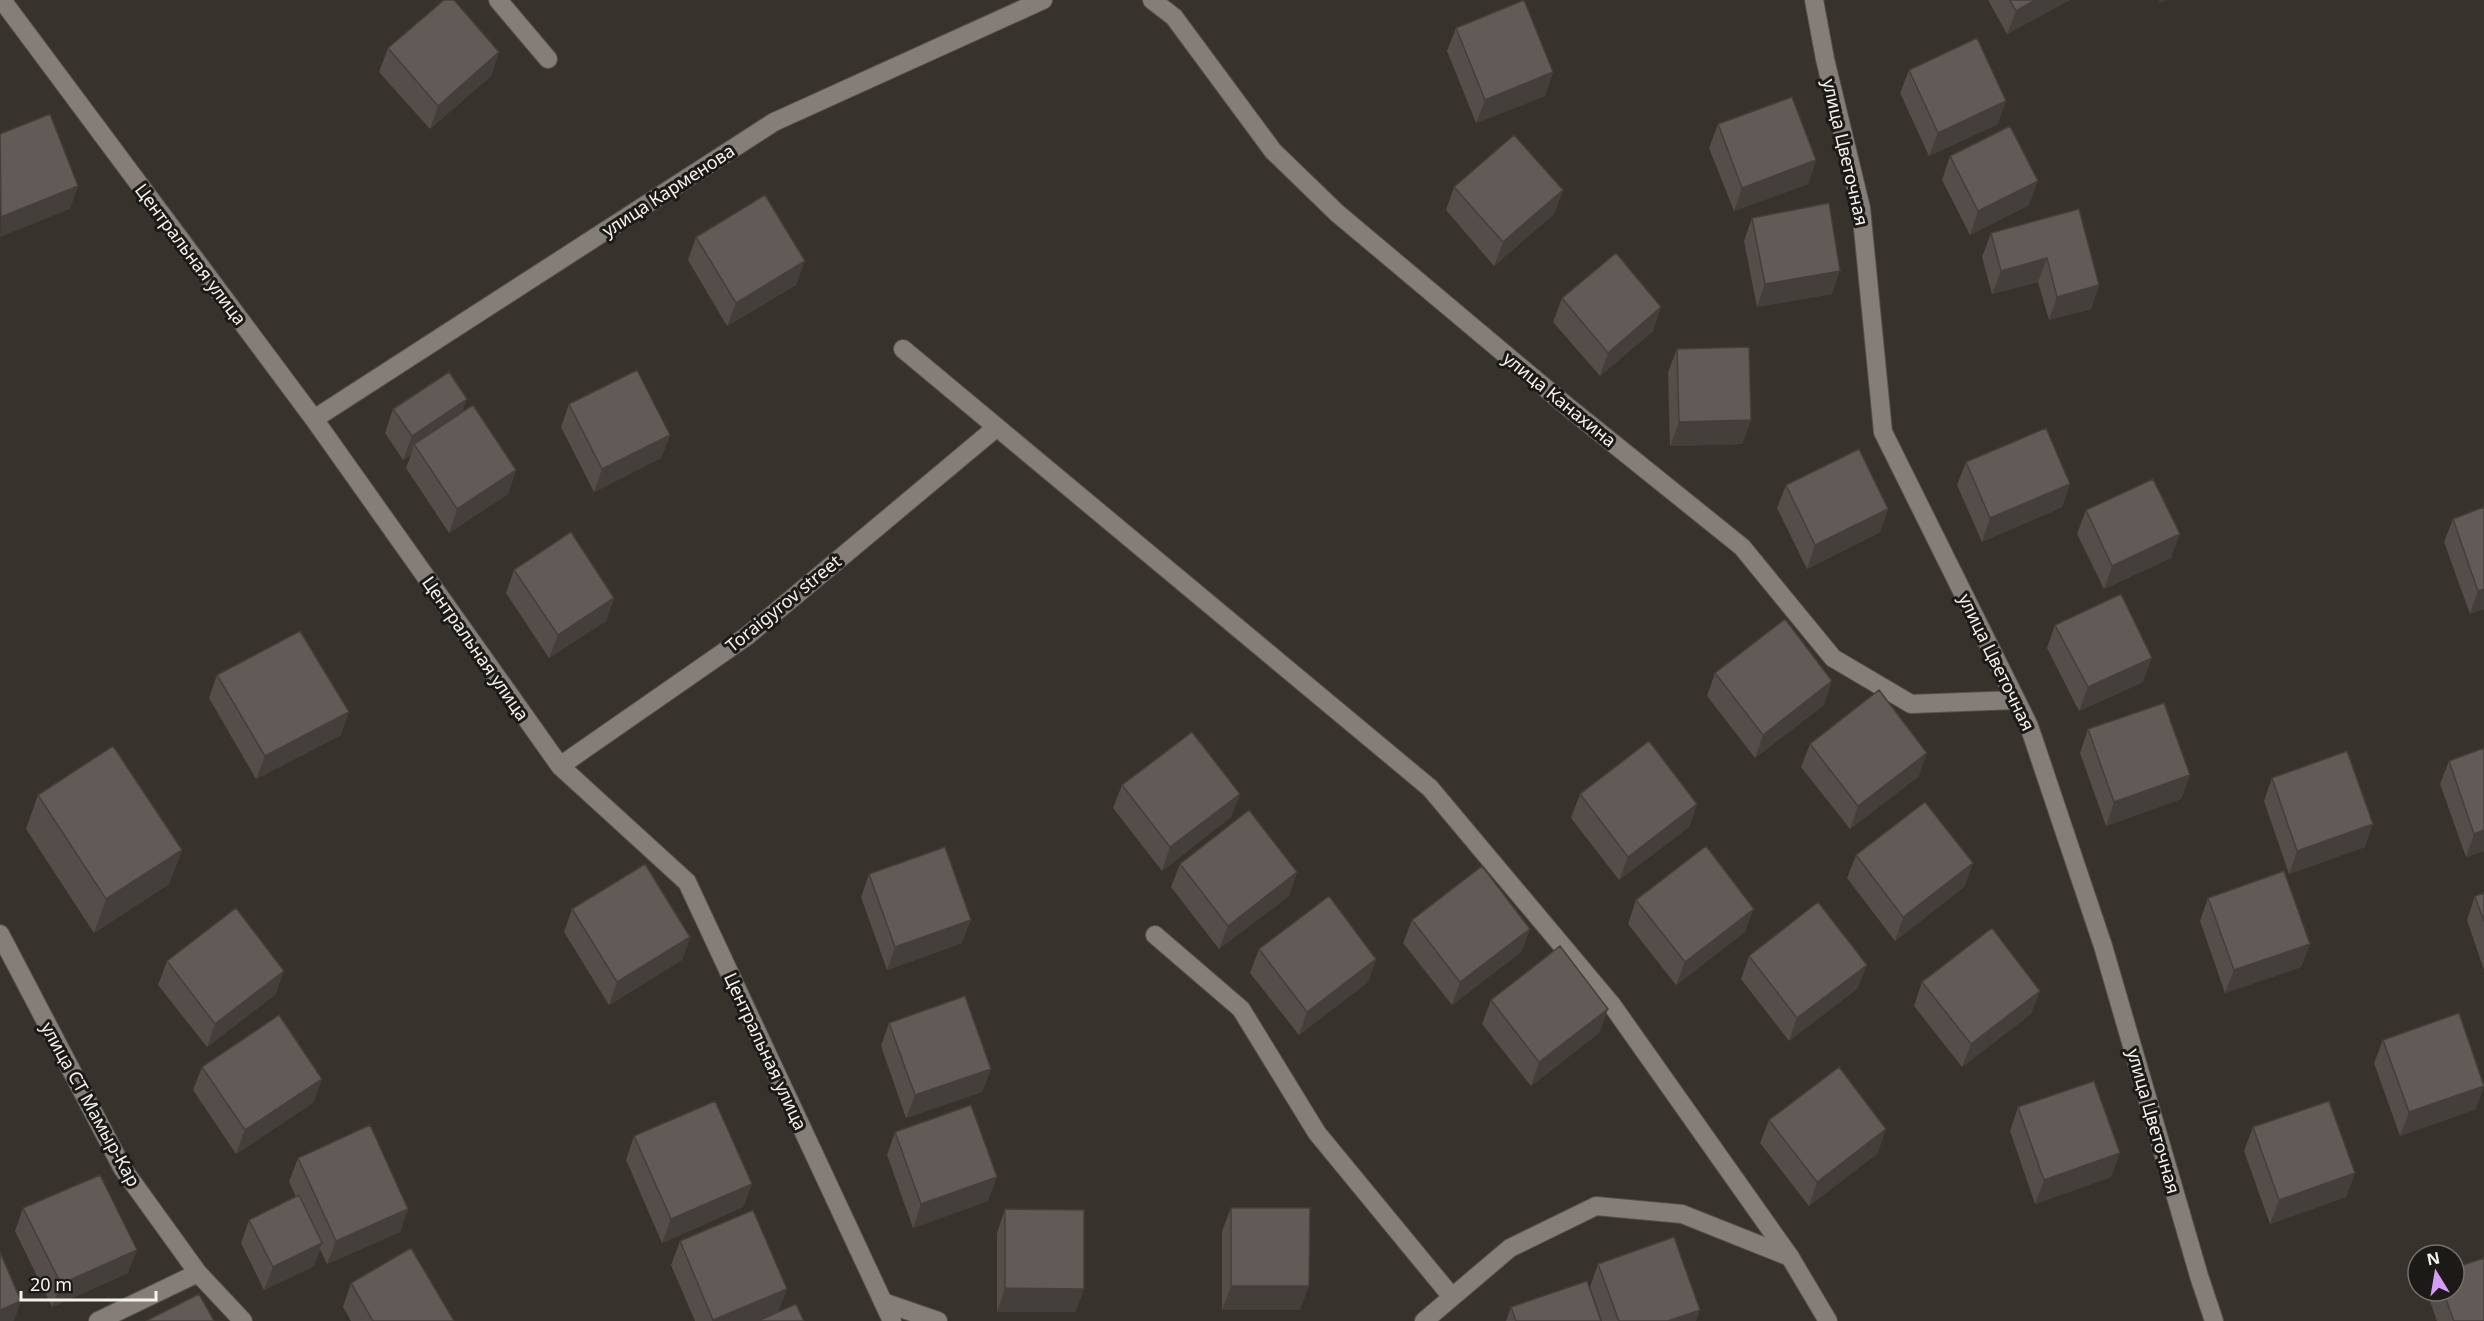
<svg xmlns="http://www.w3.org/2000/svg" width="2484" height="1321" viewBox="0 0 2484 1321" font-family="'Noto Sans',sans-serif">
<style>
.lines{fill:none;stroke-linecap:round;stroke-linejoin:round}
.lane-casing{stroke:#56514d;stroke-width:20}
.street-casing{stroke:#56514d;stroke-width:20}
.lane{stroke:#857e78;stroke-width:18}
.street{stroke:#857e78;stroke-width:18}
.wall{fill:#544d4a}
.shaded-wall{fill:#453f3c}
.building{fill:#625a56;stroke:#453f3c;stroke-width:1.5}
.labels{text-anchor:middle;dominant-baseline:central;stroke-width:6;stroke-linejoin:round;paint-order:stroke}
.street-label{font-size:18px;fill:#f5f2ee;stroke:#1c1a17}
</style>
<rect width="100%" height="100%" fill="#37322c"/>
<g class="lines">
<g class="lane-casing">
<path id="lane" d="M 1155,935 L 1241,1009 L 1317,1133 L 1452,1297
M 883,1302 L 938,1321
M 1424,1321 L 1510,1248 L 1596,1206 L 1682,1214 L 1790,1257 L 1828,1321"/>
</g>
<g class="street-casing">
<path id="street" d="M 2,0 L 314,419 L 560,766 L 687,882 L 892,1321
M 498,0 L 548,59
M 1152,0 L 1174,17 L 1273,151 L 1337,213 L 1568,407 L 1742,547 L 1833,658 L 1911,704 L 2016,700
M 1814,0 L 1825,59 L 1861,208 L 1883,432 L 2029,726 L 2103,946 L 2199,1276 L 2214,1321
M 903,349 L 1430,788 L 1612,1005 L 1790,1257
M 314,419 L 774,122 L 1043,0
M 560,766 L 747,636 L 997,427
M 0,934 L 123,1169 L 198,1273 L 243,1321
M 98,1321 L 198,1273"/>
</g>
<use href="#lane" class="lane"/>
<use href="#street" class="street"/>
</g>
<path class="wall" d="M 1988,0 L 2070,0 L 2007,34 Z
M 1456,28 L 1553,72 L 1545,96 L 1476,123 L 1447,51 Z
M 388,48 L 499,52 L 491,76 L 430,129 L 379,72 Z
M 1909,70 L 1998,124 L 1929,156 L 1900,93 Z
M 1718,124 L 1816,160 L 1808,184 L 1734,211 L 1709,148 Z
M 1950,156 L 2029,205 L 1970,235 L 1942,180 Z
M 1454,187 L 1563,190 L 1554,214 L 1494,266 L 1446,210 Z
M 2079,209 L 2099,285 L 2091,309 L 2049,320 L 2038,282 L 1992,294 L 1982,257 L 1991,233 Z
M 1752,218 L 1832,294 L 1757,307 L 1744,241 Z
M 696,237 L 796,285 L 727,326 L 688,260 Z
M 1562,298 L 1653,331 L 1600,376 L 1553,322 Z
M 1677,349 L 1751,420 L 1742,444 L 1670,446 L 1668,372 Z
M 569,404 L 670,435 L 661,458 L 594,492 L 561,427 Z
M 393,409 L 462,413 L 516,470 L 508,494 L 449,533 L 406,468 L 411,455 L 403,460 L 385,433 Z
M 1966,462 L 2070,484 L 2062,507 L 1982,542 L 1957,485 Z
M 1786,485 L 1888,509 L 1880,532 L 1807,569 L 1777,508 Z
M 2484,507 L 2484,609 L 2470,614 L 2444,542 L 2453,519 Z
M 2086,510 L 2171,558 L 2104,589 L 2077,534 Z
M 514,570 L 614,598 L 606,621 L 549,658 L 506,593 Z
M 2055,625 L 2143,682 L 2079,711 L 2047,648 Z
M 1715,673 L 1824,705 L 1755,758 L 1707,696 Z
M 217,675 L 341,735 L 256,779 L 209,698 Z
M 2088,729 L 2190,775 L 2181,799 L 2106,826 L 2080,753 Z
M 1810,744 L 1919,776 L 1850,829 L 1801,767 Z
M 2449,761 L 2484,851 L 2466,857 L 2440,784 Z
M 2272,778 L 2365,847 L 2289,874 L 2264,801 Z
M 1122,785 L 1240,794 L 1231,817 L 1162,871 L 1113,808 Z
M 1580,794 L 1697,804 L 1689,827 L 1619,880 L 1571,818 Z
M 38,795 L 182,850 L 169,884 L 94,933 L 26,829 Z
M 1856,855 L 1973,863 L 1964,887 L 1895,941 L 1847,878 Z
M 1180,864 L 1297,872 L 1289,896 L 1219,949 L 1171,887 Z
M 869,874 L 962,943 L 887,970 L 861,897 Z
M 2484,893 L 2484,970 L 2467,920 L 2475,896 Z
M 2208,898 L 2310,944 L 2301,967 L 2225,993 L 2200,921 Z
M 1636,900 L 1745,932 L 1676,985 L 1628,924 Z
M 572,909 L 690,937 L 682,960 L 609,1005 L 564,932 Z
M 1412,920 L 1530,929 L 1521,952 L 1452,1005 L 1403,943 Z
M 1259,949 L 1376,959 L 1368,982 L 1299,1035 L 1250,973 Z
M 1749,956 L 1858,988 L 1789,1041 L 1741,979 Z
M 167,961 L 276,994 L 207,1047 L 158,985 Z
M 1922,982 L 2031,1014 L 1962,1067 L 1914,1006 Z
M 1491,1000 L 1600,1032 L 1531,1086 L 1482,1024 Z
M 889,1023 L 991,1069 L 982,1092 L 906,1118 L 881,1046 Z
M 2383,1040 L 2476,1109 L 2400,1136 L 2374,1063 Z
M 202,1067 L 314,1102 L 236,1154 L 193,1090 Z
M 2018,1107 L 2111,1177 L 2035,1204 L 2010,1131 Z
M 1769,1120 L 1878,1153 L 1809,1206 L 1760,1143 Z
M 2253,1127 L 2355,1173 L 2346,1197 L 2270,1224 L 2244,1151 Z
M 895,1132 L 988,1201 L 913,1228 L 887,1155 Z
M 634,1136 L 752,1184 L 743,1207 L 662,1243 L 626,1160 Z
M 298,1158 L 408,1209 L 400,1232 L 327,1264 L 320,1249 L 314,1266 L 264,1290 L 241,1243 L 249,1220 L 296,1197 L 289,1182 Z
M 23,1208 L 128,1273 L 52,1307 L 15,1231 Z
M 1231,1208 L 1300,1310 L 1222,1310 L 1222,1231 Z
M 1005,1209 L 1084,1289 L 1075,1312 L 997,1312 L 997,1233 Z
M 680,1241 L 779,1311 L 804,1321 L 695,1321 L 671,1265 Z
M 1598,1264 L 1696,1321 L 1602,1321 L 1590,1287 Z
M 351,1283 L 454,1321 L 351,1321 L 343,1307 Z
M 2431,1291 L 2454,1291 L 2484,1321 L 2437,1321 L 2429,1298 Z
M 1511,1307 L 1601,1321 L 1506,1321 Z"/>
<path class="shaded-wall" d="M 2035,0 L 2070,0 L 2007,34 L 2016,11 Z
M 2160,0 L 2167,0 L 2158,4 Z
M 499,52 L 491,76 L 430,129 L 438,106 Z
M 1553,72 L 1545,96 L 1476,123 L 1485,100 Z
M 2006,101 L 1998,124 L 1929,156 L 1938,133 Z
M 1816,160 L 1808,184 L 1734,211 L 1742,188 Z
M 2038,181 L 2029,205 L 1970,235 L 1978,211 Z
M 78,186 L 70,209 L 0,237 L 1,217 Z
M 1563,190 L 1554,214 L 1494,266 L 1503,242 Z
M 2047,258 L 2038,282 L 1992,294 L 2001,271 Z
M 805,261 L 796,285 L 727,326 L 736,303 Z
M 1840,271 L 1832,294 L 1757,307 L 1765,284 Z
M 2099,285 L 2091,309 L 2049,320 L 2057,297 Z
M 1661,307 L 1653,331 L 1600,376 L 1608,353 Z
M 467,399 L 459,422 L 414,444 L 411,455 L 403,460 L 412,436 Z
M 1751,420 L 1742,444 L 1670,446 L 1679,422 Z
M 670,435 L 661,458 L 594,492 L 602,469 Z
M 516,470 L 508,494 L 449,533 L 457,509 Z
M 2070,484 L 2062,507 L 1982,542 L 1990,518 Z
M 1888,509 L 1880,532 L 1807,569 L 1815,545 Z
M 2180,534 L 2171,558 L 2104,589 L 2112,566 Z
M 2484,589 L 2484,609 L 2470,614 L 2478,591 Z
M 614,598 L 606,621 L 549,658 L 558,635 Z
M 2152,658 L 2143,682 L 2079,711 L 2088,687 Z
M 1832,681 L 1824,705 L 1755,758 L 1763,735 Z
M 349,712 L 341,735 L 256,779 L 265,756 Z
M 1927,753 L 1919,776 L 1850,829 L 1858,806 Z
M 2190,775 L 2181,799 L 2106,826 L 2114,802 Z
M 1240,794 L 1231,817 L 1162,871 L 1170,847 Z
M 1697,804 L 1689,827 L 1619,880 L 1628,857 Z
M 2373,824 L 2365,847 L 2289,874 L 2297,851 Z
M 2484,830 L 2484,851 L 2466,857 L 2474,834 Z
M 182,850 L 169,884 L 94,933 L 106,899 Z
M 1973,863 L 1964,887 L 1895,941 L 1903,917 Z
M 1297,872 L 1289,896 L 1219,949 L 1228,926 Z
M 1754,909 L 1745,932 L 1676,985 L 1685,962 Z
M 971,920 L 962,943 L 887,970 L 895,947 Z
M 1530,929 L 1521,952 L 1452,1005 L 1460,982 Z
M 690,937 L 682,960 L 609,1005 L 617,982 Z
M 2310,944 L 2301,967 L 2225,993 L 2234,970 Z
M 1376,959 L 1368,982 L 1299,1035 L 1307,1012 Z
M 1867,965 L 1858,988 L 1789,1041 L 1797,1018 Z
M 284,971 L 276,994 L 207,1047 L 215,1024 Z
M 2040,991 L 2031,1014 L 1962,1067 L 1971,1044 Z
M 1608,1009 L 1600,1032 L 1531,1086 L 1539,1062 Z
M 991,1069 L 982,1092 L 906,1118 L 915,1095 Z
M 322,1079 L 314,1102 L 236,1154 L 245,1130 Z
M 2484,1086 L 2476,1109 L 2400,1136 L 2409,1112 Z
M 1886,1129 L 1878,1153 L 1809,1206 L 1817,1182 Z
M 2120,1153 L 2111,1177 L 2035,1204 L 2044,1180 Z
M 2355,1173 L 2346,1197 L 2270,1224 L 2279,1200 Z
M 997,1177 L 988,1201 L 913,1228 L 921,1204 Z
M 752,1184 L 743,1207 L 662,1243 L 671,1219 Z
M 408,1209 L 400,1232 L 327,1264 L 336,1241 Z
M 322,1243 L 314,1266 L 264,1290 L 273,1267 Z
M 137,1250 L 128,1273 L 52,1307 L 61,1284 Z
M 1231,1286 L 1309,1286 L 1300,1310 L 1222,1310 Z
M 1005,1288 L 1084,1289 L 1075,1312 L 997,1312 Z
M 787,1289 L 778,1313 L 758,1321 L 712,1321 L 713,1320 Z
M 21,1301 L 14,1321 L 0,1321 L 0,1310 Z
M 1700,1310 L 1696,1321 L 1668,1321 Z"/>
<path class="building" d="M 444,0 L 454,0 L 499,52 L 438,106 L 388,48 Z
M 1524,0 L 1553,72 L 1485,100 L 1456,28 Z
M 2010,0 L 2035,0 L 2016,11 Z
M 1977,38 L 2006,101 L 1938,133 L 1909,70 Z
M 1792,97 L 1816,160 L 1742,188 L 1718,124 Z
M 50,114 L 78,186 L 1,217 L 0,134 Z
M 2010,126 L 2038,181 L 1978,211 L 1950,156 Z
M 1514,135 L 1563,190 L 1503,242 L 1454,187 Z
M 765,195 L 805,261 L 736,303 L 696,237 Z
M 1829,203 L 1840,271 L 1765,284 L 1752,218 Z
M 2079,209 L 2099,285 L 2057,297 L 2047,258 L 2001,271 L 1991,233 Z
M 1616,253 L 1661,307 L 1608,353 L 1562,298 Z
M 1749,347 L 1751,420 L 1679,422 L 1677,349 Z
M 637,370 L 670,435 L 602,469 L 569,404 Z
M 449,372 L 467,399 L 412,436 L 393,409 Z
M 473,405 L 516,470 L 457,509 L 414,444 Z
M 2046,428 L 2070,484 L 1990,518 L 1966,462 Z
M 1859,449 L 1888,509 L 1815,545 L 1786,485 Z
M 2153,479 L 2180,534 L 2112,566 L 2086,510 Z
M 2484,507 L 2484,589 L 2478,591 L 2453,519 Z
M 571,532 L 614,598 L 558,635 L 514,570 Z
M 2121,594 L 2152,658 L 2088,687 L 2055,625 Z
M 1785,619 L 1832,681 L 1763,735 L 1715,673 Z
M 300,631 L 349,712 L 265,756 L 217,675 Z
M 1879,690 L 1927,753 L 1858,806 L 1810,744 Z
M 2164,703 L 2190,775 L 2114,802 L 2088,729 Z
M 1192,732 L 1240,794 L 1170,847 L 1122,785 Z
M 1649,741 L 1697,804 L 1628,857 L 1580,794 Z
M 113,746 L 182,850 L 106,899 L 38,795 Z
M 2484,748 L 2484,830 L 2474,834 L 2449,761 Z
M 2347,751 L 2373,824 L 2297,851 L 2272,778 Z
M 1925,802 L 1973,863 L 1903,917 L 1856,855 Z
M 1249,810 L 1297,872 L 1228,926 L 1180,864 Z
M 1706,846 L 1754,909 L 1685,962 L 1636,900 Z
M 945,847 L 971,920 L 895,947 L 869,874 Z
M 645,864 L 690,937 L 617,982 L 572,909 Z
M 1482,866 L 1530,929 L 1460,982 L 1412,920 Z
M 2284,871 L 2310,944 L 2234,970 L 2208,898 Z
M 2484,893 L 2484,922 L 2475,896 Z
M 1329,896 L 1376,959 L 1307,1012 L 1259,949 Z
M 1818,902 L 1867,965 L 1797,1018 L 1749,956 Z
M 236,908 L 284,971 L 215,1024 L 167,961 Z
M 1992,928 L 2040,991 L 1971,1044 L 1922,982 Z
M 1560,946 L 1608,1009 L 1539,1062 L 1491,1000 Z
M 965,996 L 991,1069 L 915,1095 L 889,1023 Z
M 2459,1013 L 2484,1086 L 2409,1112 L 2383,1040 Z
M 279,1015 L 322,1079 L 245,1130 L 202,1067 Z
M 1839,1067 L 1886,1129 L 1817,1182 L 1769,1120 Z
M 2094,1081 L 2120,1153 L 2044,1180 L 2018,1107 Z
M 715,1101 L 752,1184 L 671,1219 L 634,1136 Z
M 2329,1101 L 2355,1173 L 2279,1200 L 2253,1127 Z
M 971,1105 L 997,1177 L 921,1204 L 895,1132 Z
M 370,1125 L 408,1209 L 336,1241 L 298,1158 Z
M 100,1175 L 137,1250 L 61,1284 L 23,1208 Z
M 299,1195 L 322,1243 L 273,1267 L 249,1220 Z
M 1231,1208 L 1310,1208 L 1309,1286 L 1231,1286 Z
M 1005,1209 L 1084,1210 L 1084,1289 L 1005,1288 Z
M 753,1210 L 787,1289 L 713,1320 L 680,1241 Z
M 1674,1237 L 1700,1310 L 1668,1321 L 1619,1321 L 1598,1264 Z
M 411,1248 L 454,1321 L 373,1321 L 351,1283 Z
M 0,1252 L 21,1301 L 0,1310 Z
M 2484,1258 L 2484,1321 L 2454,1321 L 2443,1291 L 2454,1291 L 2454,1268 Z
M 1587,1281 L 1601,1321 L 1516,1321 L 1511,1307 Z
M 199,1294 L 214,1321 L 146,1321 Z
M 796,1304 L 804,1321 L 758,1321 Z"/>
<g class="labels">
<g class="street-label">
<text transform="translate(1846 152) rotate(77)">улица Цветочная</text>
<text transform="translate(668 190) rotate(-33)">улица Карменова</text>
<text transform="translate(191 254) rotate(53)">Центральная улица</text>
<text transform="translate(1560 399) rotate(39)">улица Канахина</text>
<text transform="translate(783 603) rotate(-39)">Toraigyrov street</text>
<text transform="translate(476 648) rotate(55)">Центральная улица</text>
<text transform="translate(1997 662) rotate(64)">улица Цветочная</text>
<text transform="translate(766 1051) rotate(65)">Центральная улица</text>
<text transform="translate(91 1104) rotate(61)">улица СТ Мамыр-Кар</text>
<text transform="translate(2154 1121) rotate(74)">улица Цветочная</text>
</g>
</g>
<g transform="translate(2436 1273) rotate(349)"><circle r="28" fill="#1c1a17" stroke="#73706d" stroke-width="1.5"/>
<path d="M0-4.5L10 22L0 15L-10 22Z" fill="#d59cfb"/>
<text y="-9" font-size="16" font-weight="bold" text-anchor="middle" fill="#f5f2ee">N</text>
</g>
<path d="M21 1291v9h135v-9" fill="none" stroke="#f5f2ee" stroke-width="3"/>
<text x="30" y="1291" font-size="18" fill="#f5f2ee" stroke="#1c1a17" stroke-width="4.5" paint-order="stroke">20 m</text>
</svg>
